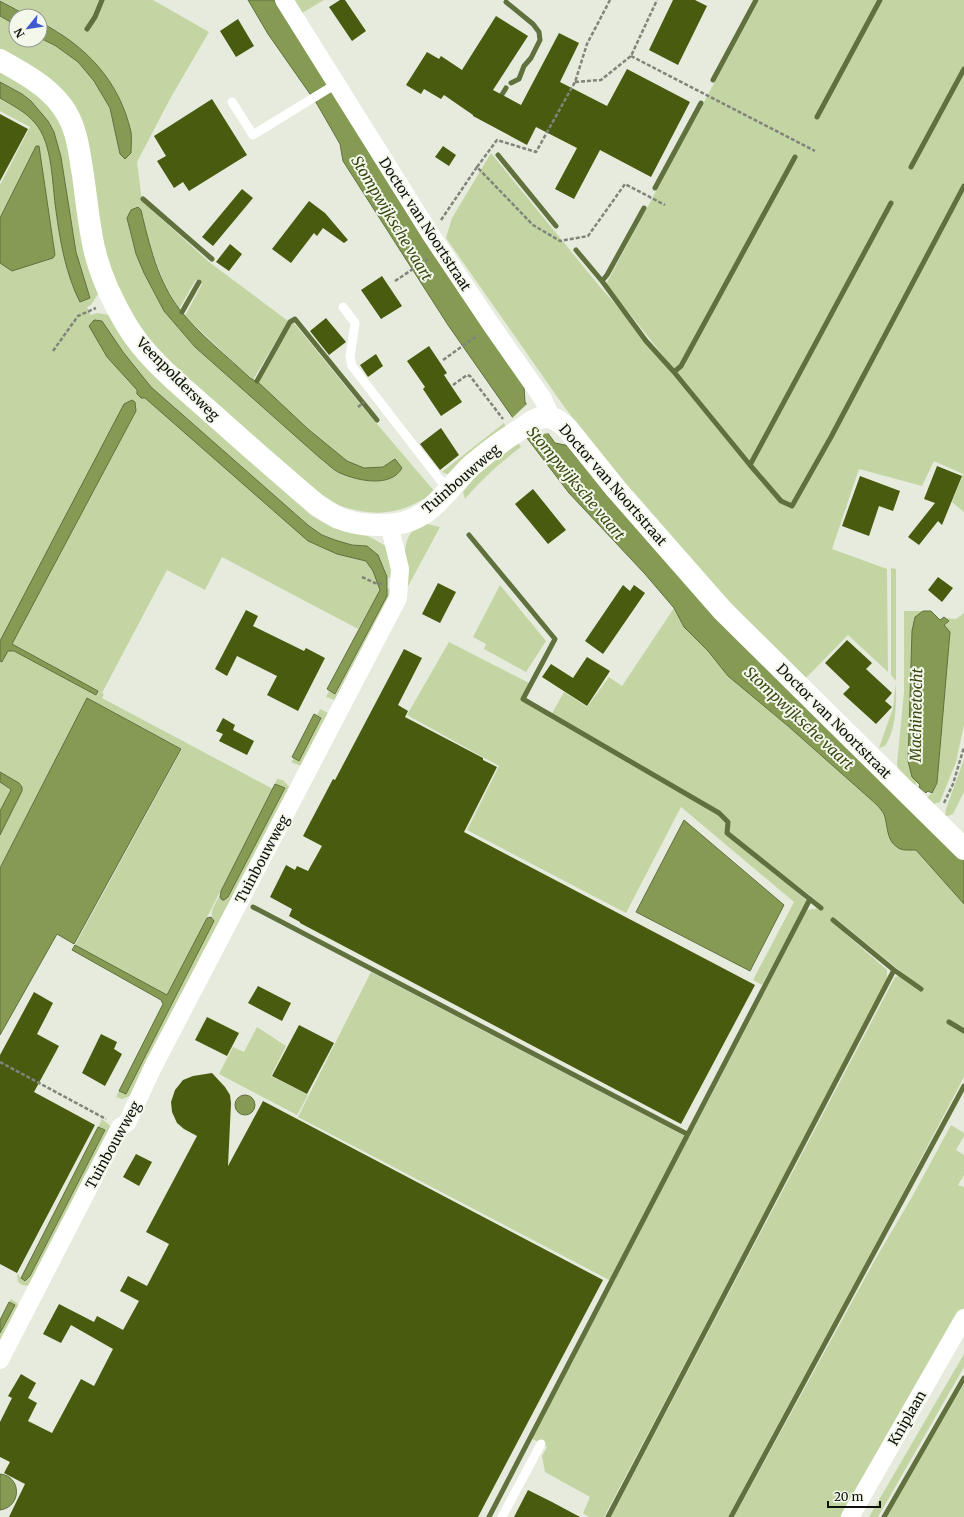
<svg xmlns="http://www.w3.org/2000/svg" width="964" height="1517" viewBox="0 0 964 1517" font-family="Merriweather,serif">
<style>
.green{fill:#c4d5a4}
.water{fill:#859b54;stroke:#61713e}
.pier{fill:#e6ebdd}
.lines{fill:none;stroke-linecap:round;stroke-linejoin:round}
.stream{stroke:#61713e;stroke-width:5}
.building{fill:#485b0f}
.path{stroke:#80847a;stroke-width:2.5;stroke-dasharray:4 2;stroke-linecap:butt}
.service{stroke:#fff;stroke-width:9}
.minor{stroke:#fff;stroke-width:18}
.tertiary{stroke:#fff;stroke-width:22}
.labels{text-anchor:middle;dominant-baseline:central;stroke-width:4;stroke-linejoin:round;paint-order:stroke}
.street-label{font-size:14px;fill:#0e100b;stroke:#f3f8eb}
.water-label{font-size:15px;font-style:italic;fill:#394712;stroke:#f3f8eb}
</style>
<rect width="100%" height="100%" fill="#e6ebdd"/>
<path class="green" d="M 0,0 L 153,0 L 209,32 L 171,97 L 137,162 L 142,201 L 209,262 L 288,321 L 253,380 L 250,378 L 185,316 L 202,284 L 200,279 L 195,281 L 179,309 L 165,285 L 150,246 L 141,210 L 129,229 L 136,254 L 144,273 L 164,311 L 195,347 L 320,458 L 339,473 L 383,467 C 377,467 370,469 364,468 C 341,465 279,402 259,383 L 290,325 L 294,323 L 360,404 L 435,492 C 398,517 371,518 330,502 L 172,366 L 146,337 L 124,303 L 109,266 L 65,93 L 48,77 L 0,50 L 0,16 L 16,25 L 16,40 L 40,40 L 40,38 L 56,46 L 78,62 L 94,81 L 110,108 L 120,154 L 131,153 L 131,133 L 123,108 L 113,86 L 59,32 L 40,22 L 40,16 L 28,16 Z
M 294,0 L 324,0 L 302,13 Z
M 759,0 L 964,0 L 964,512 L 952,502 L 963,474 L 934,461 L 922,486 L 859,469 L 832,549 L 887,569 L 888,672 L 848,635 L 805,679 L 653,523 L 563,405 L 446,238 L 452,218 L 491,153 L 600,287 L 672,367 L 606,284 Z
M 0,71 C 9,77 19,81 28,87 C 44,98 57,117 65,134 L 98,294 L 91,305 L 87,307 L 91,315 L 97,313 L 109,315 L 210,425 L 312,516 L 333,528 L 368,536 L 384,545 L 390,552 L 395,579 L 387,577 L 378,555 L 367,546 L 352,545 L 335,540 L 322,535 L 309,526 L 151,387 L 123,352 L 102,321 L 137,391 L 137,394 L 141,398 L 145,398 L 337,554 L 366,560 L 373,571 L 381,590 L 358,629 L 222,557 L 205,590 L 167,570 L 102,693 L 104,694 L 102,698 L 273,789 L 167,995 L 75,945 L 182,749 L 87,698 L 0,868 L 0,835 L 22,791 L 22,787 L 19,783 L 0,772 L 0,661 L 3,662 L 8,651 L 14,651 L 97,695 L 98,691 L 12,644 L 136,411 L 135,402 L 0,641 L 0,185 L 30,127 L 0,111 L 0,98 C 12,105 26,112 35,123 C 54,144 52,186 56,214 C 61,241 67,268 76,294 L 85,285 L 76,252 L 61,157 L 54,132 L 48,121 L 31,101 L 22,94 L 0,82 Z
M 504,423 L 506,427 L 453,476 L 442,472 Z
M 517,441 L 521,447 C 500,463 482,479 465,499 L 463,492 L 475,477 Z
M 427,524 L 440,527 L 405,592 C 405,577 401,545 411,533 C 414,529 422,526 427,524 Z
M 891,568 L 896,569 L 896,681 L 891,675 Z
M 500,585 L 546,641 L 526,672 L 484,649 L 486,644 L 473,637 Z
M 387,588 L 393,590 L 335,700 L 326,697 L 329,691 L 336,694 L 387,596 Z
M 674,608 L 684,627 L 708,651 L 728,676 L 788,726 L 876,804 C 879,807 882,811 884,814 C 888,825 886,840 897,847 C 901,851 910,850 916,850 L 964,904 L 964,1077 L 896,1206 L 728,1517 L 611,1517 L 895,977 L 900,976 L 922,992 L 924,990 L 835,918 L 832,922 L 887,970 L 887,980 L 604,1517 L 589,1517 L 583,1513 L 590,1497 L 545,1472 L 542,1456 L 547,1447 L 531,1438 L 613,1282 L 298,1117 L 371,972 L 689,1138 L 807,910 L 821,908 L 822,906 L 811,896 L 735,839 L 807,901 L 762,985 L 753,980 L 794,902 L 681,807 L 626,913 L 467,830 L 499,766 L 407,715 L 449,642 L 529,683 L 523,699 L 551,715 L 564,692 L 587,707 L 609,677 L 622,686 Z
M 904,611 L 923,611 L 916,617 L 908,745 C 908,759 908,772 917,782 L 913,787 L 899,774 L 897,764 L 904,692 Z
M 964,613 L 964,725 L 956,762 L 940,802 L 930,805 L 925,799 L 932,793 L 945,618 L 956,619 Z
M 896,682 C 896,704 897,728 885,746 L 879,748 L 893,708 Z
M 320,709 L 328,713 L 301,766 L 291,762 L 294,758 L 299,761 L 321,718 L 317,715 Z
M 964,759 L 964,792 L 953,814 L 945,817 L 946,809 Z
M 277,779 L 283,780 L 291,789 L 132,1095 L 122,1099 L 116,1097 L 119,1091 L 126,1094 L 214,921 C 209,913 214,906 218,899 L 285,789 L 275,784 Z
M 0,782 L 9,788 L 11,790 L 0,811 Z
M 257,1027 L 286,1046 L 271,1076 L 308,1095 L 297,1115 L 219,1074 L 233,1047 L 244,1052 Z
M 102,1119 L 114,1129 L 29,1285 C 24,1286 22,1285 18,1282 L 17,1273 L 21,1278 L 30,1276 L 105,1131 L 98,1127 Z
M 951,1125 L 964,1133 L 964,1136 L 956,1150 L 964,1155 L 964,1175 L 958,1185 L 964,1187 L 964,1308 L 844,1517 L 734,1517 L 876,1258 L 912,1197 Z
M 11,1299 L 17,1303 L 20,1312 L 0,1350 L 0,1333 L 15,1305 L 9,1302 Z
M 964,1354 L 964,1367 L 878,1517 L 869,1517 Z
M 964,1384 L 964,1517 L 886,1517 Z"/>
<path class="water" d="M 248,0 L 274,0 L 439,262 L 524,386 L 525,402 L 555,443 L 570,446 L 753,656 L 964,861 L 964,904 L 916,850 C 910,850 901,851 897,847 C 886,840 888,825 884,814 C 882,811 879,807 876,804 L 788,726 L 728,676 L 708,651 L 684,627 L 674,608 L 645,574 L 569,493 L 527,438 L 448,325 L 343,161 L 340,144 L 317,104 L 268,34 Z
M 0,1 L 28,16 L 16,16 L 16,25 L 0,16 Z
M 40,22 C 86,46 119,80 131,132 C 132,139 131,147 131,153 L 125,159 L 120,154 L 110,108 L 94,81 L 78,62 L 56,46 L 40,38 Z
M 0,82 L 22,94 L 31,101 L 48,121 L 54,132 L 61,157 L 76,252 L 90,298 L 80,302 C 66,275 60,241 56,211 C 52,185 53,143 35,123 C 26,112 12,105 0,98 Z
M 36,146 L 39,146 L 55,255 L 53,258 L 12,271 L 0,263 L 0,218 Z
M 138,207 L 141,210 C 149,244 158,282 180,310 C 199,334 228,357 250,378 L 259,383 L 308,429 L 347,461 L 364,468 L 383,467 L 395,459 L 402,468 C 391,488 358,481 340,473 C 333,470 327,463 320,458 L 195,347 L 164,311 L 144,273 L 136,254 L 127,218 L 131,210 Z
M 94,320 L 102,321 L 123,352 L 151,387 L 309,526 L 322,535 L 335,540 L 352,545 L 367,546 L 378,555 L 387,577 L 387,596 L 335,694 L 327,689 L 380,590 L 373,571 L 366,561 L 337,554 L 308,541 L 145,398 L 141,398 L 137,394 L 137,390 L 107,357 L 89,326 Z
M 132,400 L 135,402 L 136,411 L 12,644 L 98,691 L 96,695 L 14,651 L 8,651 L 2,662 L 0,661 L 0,641 L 124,404 Z
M 923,611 L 931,611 L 940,620 L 944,617 L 949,621 L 944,625 L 950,632 L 937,783 L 932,793 L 928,791 L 926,793 L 919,787 L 920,785 L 912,777 L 908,761 L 912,631 L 915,617 Z
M 87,698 L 181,749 L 74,944 L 57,934 L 0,1035 L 0,868 Z
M 314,714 L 321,718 L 299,761 L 292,757 Z
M 0,772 L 19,783 L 22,787 L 22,791 L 0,835 L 0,811 L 11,790 L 9,788 L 0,782 Z
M 275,784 L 285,788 L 228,897 L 224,900 L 222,900 L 220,897 L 221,891 Z
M 684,820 L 784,905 L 750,971 L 636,912 Z
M 211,917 L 214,921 L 126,1094 L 119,1091 L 163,1004 L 161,1000 L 72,950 L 75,945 L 167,995 L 207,918 Z
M235 1105a10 10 0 1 1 20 0a10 10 0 1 1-20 0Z
M 98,1127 L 105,1130 L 30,1276 L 25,1281 L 21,1278 Z
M 9,1302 L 15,1305 L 0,1333 L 0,1320 Z
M 0,1474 C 22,1476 22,1507 0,1510 Z"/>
<path class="pier" d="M 528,403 L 551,433 L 531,435 L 526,439 L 511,419 Z"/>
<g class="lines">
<path class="stream" d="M 506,2 L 533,24 L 539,32 L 540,40 L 531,58 L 524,66 L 519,79 L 511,83
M 87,29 L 95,17 L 102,0
M 713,80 L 756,0
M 498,101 L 506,88
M 817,117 L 880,0
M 498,155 L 556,226
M 911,167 L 964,69
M 655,188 L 701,103
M 143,199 L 212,259
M 576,250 L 602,281 L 646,341 L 674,372 L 750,465 L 781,501 L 792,506 L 831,437 L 964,186
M 602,281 L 607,275 L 644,208
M 182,312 L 199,282
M 674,372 L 681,366 L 795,157
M 257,381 L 290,322 L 295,319 L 377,420
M 750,465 L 891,203
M 469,535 L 555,639 L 523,699 L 719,813 L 728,822 L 727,833 L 821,908
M 253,907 L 687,1134
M 833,920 L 894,970 L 921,989
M 949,1022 L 964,1031
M 489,1517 L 810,899
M 608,1517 L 894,970
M 731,1517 L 964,1086
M 884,1517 L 964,1378"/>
</g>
<path class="building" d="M 340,0 L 345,0 L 366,31 L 352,41 L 329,7 Z
M 673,0 L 695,0 L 707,6 L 678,65 L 649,50 Z
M 496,16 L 528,36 L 493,90 L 521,105 L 559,33 L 579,43 L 560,82 L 607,106 L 627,69 L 690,102 L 651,177 L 600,150 L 574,199 L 555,189 L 577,148 L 536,127 L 527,145 L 473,116 L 473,115 L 444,95 L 441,99 L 424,89 L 421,94 L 406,85 L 427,52 L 439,59 L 441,56 L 462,70 Z
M 238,19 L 254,46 L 236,57 L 220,31 Z
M 212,99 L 247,155 L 189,191 L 183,182 L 174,188 L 157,161 L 166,156 L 154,136 Z
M 0,114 L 28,129 L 0,181 Z
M 443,146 L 456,155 L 449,166 L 435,157 Z
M 242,189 L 253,198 L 213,246 L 202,237 Z
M 309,201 L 325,213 L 348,240 L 344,243 L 323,228 L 317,236 L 314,233 L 291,263 L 272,249 Z
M 230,244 L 242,254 L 229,271 L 216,262 Z
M 382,276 L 402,306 L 381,319 L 361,290 Z
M 326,318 L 346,342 L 329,355 L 310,331 Z
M 429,346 L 447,373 L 444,375 L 462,402 L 441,416 L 423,389 L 425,387 L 407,361 Z
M 376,354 L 383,366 L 368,377 L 360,365 Z
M 441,428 L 459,455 L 440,470 L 420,444 Z
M 937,466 L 962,476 L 942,525 L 938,521 L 919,545 L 908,537 L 935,503 L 924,499 Z
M 860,476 L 900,491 L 893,511 L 879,506 L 869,536 L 842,526 Z
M 533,489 L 566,530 L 548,544 L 515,504 Z
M 938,577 L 953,588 L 942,602 L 928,590 Z
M 438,583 L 456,592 L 440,623 L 422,614 Z
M 623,585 L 630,591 L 634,585 L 645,593 L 603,654 L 585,641 Z
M 246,610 L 258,616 L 253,626 L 304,651 L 306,648 L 325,658 L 298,711 L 267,695 L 277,676 L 237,656 L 227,676 L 215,669 Z
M 847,640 L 872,663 L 866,669 L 892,693 L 885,701 L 892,707 L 876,724 L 843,694 L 850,687 L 825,663 Z
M 404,649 L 422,658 L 398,705 L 408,711 L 405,717 L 483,758 L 483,760 L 497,767 L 464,832 L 755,985 L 681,1124 L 300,923 L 300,922 L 289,916 L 292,909 L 270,897 L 286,865 L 295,870 L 297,866 L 308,871 L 322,846 L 303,836 L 333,779 L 335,780 Z
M 587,657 L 610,671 L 587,706 L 542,677 L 551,664 L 573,678 Z
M 223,718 L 235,725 L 233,730 L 254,741 L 247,755 L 219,741 L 223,734 L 216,731 Z
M 258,986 L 291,1003 L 282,1021 L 248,1003 Z
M 34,992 L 53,1003 L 37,1034 L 59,1046 L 34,1092 L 95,1125 L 17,1273 L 0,1264 L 0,1055 Z
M 207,1017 L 239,1033 L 227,1056 L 195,1040 Z
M 299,1025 L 334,1043 L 307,1094 L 272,1076 Z
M 101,1034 L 117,1042 L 114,1049 L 122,1054 L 105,1086 L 82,1073 Z
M 212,1073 L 225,1087 L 230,1095 L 231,1103 L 228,1166 L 263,1101 L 603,1280 L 478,1517 L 9,1517 L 25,1484 L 4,1473 L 10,1462 L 0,1457 L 0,1422 L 12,1398 L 8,1396 L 21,1374 L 36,1383 L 28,1398 L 37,1403 L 28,1421 L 52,1433 L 81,1379 L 94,1386 L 113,1349 L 71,1325 L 61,1343 L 43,1334 L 59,1304 L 94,1322 L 97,1316 L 123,1330 L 139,1301 L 120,1291 L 128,1276 L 147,1286 L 169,1244 L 146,1232 L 197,1136 L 184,1129 L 177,1123 L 172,1112 L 171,1102 L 175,1090 L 183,1080 L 193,1076 Z
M 136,1154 L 152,1162 L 139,1186 L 123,1177 Z
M 528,1490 L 552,1502 L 580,1517 L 514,1517 Z"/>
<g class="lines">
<path class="path" d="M 610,0 L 587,44 L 575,82 L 536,152 L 497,140 L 477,167 L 533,225 L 560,241 L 588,236 L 625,184 L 665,205
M 631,56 L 815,151
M 575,82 L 601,80 L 631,56 L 657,0
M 441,220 L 477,167
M 395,281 L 428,259
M 53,351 L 78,316 L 96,308
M 443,360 L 478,335
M 453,385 L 467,375 L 470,376 L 503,419
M 358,407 L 364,402
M 362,577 L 375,583 L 382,584
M 944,803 L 953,784 L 964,747
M 0,1062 L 106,1119"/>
<path class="service" d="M 232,102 L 253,135 L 336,84
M 343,307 L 355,323 L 350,357 L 352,366 L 448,490
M 502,1517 L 541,1444"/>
<path class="minor" d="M 284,0 L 431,235 L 492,326 L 543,399 L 551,417
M 0,1360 L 120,1127 L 127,1123 L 153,1067 L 398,598 L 400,569 L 389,524
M 850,1517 L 964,1318"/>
<path class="tertiary" d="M 0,60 C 23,73 46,85 62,106 C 77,126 79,151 83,175 C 86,196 88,217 92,238 C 97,268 110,297 126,324 C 145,357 179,384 207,409 C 243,441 279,473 316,504 C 323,509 331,514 339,518 C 357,526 387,527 405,522 C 435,514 451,484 472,465 C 487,452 505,439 521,429 C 528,424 537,417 546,417 C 554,417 560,422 567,428 L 616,489 L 723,611 L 964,849"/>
</g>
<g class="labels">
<g class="street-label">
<text transform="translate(425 224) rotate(57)">Doctor van Noortstraat</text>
<text transform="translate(178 379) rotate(45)">Veenpoldersweg</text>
<text transform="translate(461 479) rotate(-41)">Tuinbouwweg</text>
<text transform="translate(613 485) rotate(49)">Doctor van Noortstraat</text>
<text transform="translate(834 721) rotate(45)">Doctor van Noortstraat</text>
<text transform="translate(262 859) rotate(-62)">Tuinbouwweg</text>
<text transform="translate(113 1145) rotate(-61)">Tuinbouwweg</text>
<text transform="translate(907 1418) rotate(-60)">Kniplaan</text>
</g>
<g class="water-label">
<text transform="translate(392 218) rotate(59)">Stompwijksche vaart</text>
<text transform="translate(576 483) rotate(50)">Stompwijksche vaart</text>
<text transform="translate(916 715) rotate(-89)">Machinetocht</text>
<text transform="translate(799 718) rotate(43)">Stompwijksche vaart</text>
</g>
</g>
<g transform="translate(28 28) rotate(240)"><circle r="19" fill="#f3f8eb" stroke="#979b91"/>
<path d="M0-3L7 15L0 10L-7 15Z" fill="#3e5acc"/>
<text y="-6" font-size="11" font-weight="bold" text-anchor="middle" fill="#0e100b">N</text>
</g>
<path d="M828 1501v6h52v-6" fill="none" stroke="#0e100b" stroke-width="2"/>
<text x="834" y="1501" font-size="12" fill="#0e100b" stroke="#f3f8eb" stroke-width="3" paint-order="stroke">20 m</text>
</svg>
